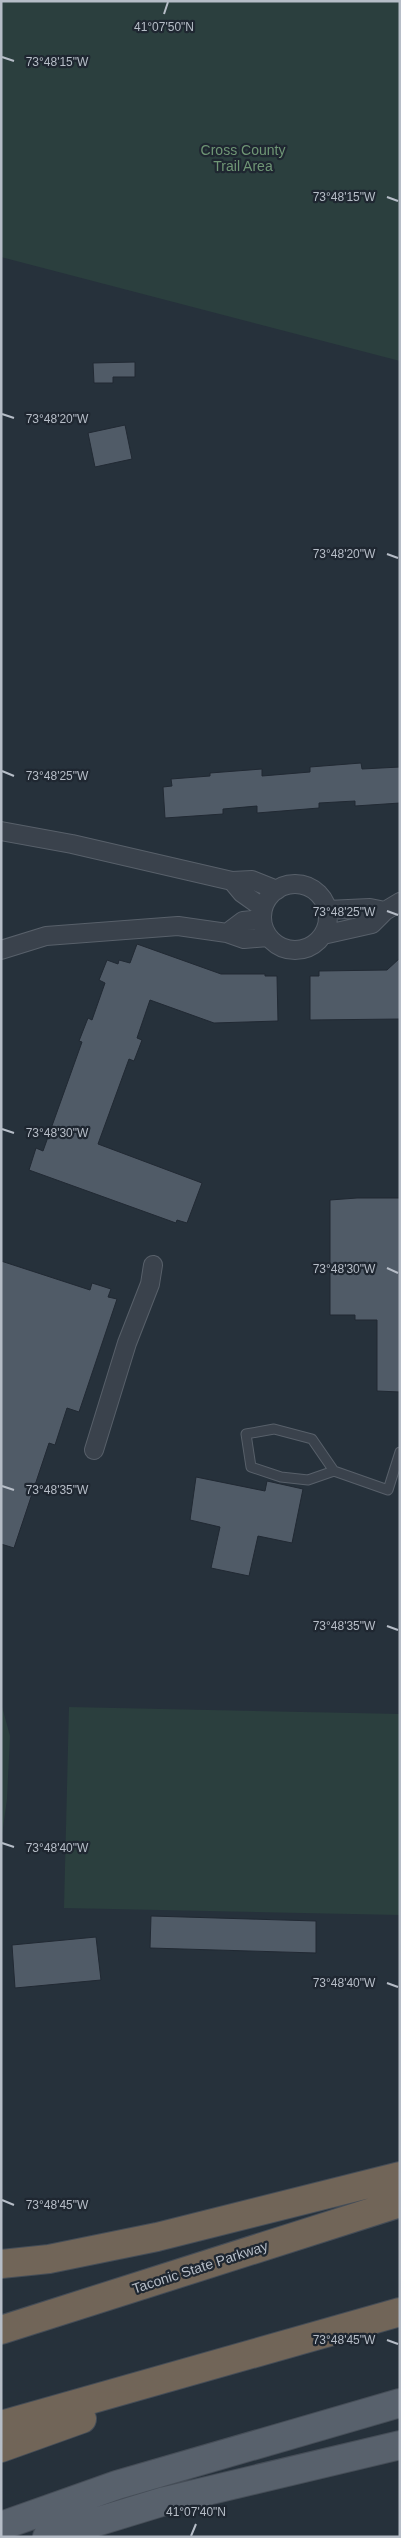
<svg xmlns="http://www.w3.org/2000/svg" width="401" height="2538" viewBox="0 0 401 2538" font-family="Helvetica,sans-serif">
<style>
.green{fill:#2b3f3e}
.building{fill:#505b67;stroke:#212933}
.lines{fill:none;stroke-linecap:round;stroke-linejoin:round}
.lane-casing{stroke:#58606a;stroke-width:11}
.street-casing{stroke:#58606a;stroke-width:20}
.primary-casing{stroke:#464e58;stroke-width:30}
.highway-casing{stroke:#454d57;stroke-width:30}
.lane{stroke:#3a424c;stroke-width:9}
.street{stroke:#3a424c;stroke-width:18}
.primary{stroke:#58616c;stroke-width:28}
.highway{stroke:#716558;stroke-width:28}
.ticks{fill:none;stroke:#b6bdc7;stroke-width:2}
.labels{text-anchor:middle;dominant-baseline:central;stroke-width:4.5;stroke-linejoin:round;paint-order:stroke}
.park-label{font-size:14px;fill:#6f9675;stroke:#1f2731}
.street-label{font-size:14px;fill:#b6bdc7;stroke:#1f2731}
.ticks-label{font-size:12px;text-anchor:middle;fill:#b6bdc7;stroke:#1f2731;stroke-width:4.5;stroke-linejoin:round;paint-order:stroke}
</style>
<rect width="100%" height="100%" fill="#26313b"/>
<path class="green" d="M 1,1 L 400,1 L 400,361 L 1,257 Z
M 1,1703 L 10,1736 L 7,1799 L 1,1842 Z
M 69,1707 L 400,1714 L 400,1915 L 64,1908 Z"/>
<path class="building" d="M 135,362 L 135,377 L 113,377 L 113,383 L 94,383 L 93,363 Z
M 125,425 L 132,459 L 95,467 L 88,433 Z
M 361,763 L 362,769 L 400,767 L 400,803 L 355,806 L 355,801 L 319,803 L 319,808 L 257,813 L 257,806 L 223,809 L 223,814 L 165,818 L 163,787 L 172,786 L 171,779 L 210,776 L 210,773 L 262,769 L 262,776 L 310,772 L 310,767 Z
M 137,944 L 221,974 L 265,974 L 265,976 L 277,976 L 278,1021 L 214,1023 L 150,1000 L 137,1038 L 142,1040 L 134,1061 L 129,1059 L 98,1144 L 202,1183 L 187,1223 L 177,1220 L 176,1223 L 29,1170 L 36,1148 L 43,1151 L 82,1042 L 79,1041 L 88,1018 L 92,1020 L 105,983 L 99,980 L 107,960 L 118,964 L 119,960 L 130,963 Z
M 400,958 L 400,1019 L 310,1020 L 310,976 L 319,976 L 319,971 L 387,970 Z
M 357,1198 L 400,1198 L 400,1392 L 377,1391 L 377,1320 L 355,1320 L 355,1315 L 330,1315 L 330,1200 Z
M 1,1261 L 90,1290 L 92,1283 L 111,1289 L 108,1297 L 117,1299 L 79,1412 L 67,1408 L 55,1445 L 49,1443 L 14,1548 L 1,1544 Z
M 196,1477 L 265,1491 L 267,1481 L 303,1489 L 292,1543 L 258,1536 L 249,1576 L 211,1568 L 220,1527 L 190,1520 Z
M 151,1916 L 316,1921 L 316,1953 L 150,1948 Z
M 96,1937 L 101,1980 L 15,1988 L 12,1945 Z"/>
<g class="lines">
<g class="lane-casing">
<path id="lane" d="M 334,1471 L 308,1480 L 281,1477 L 251,1467 L 246,1434 L 274,1429 L 312,1439 L 334,1471 L 388,1490 L 400,1452"/>
</g>
<g class="street-casing">
<path id="street" d="M 1,831 L 72,844 L 232,881 L 252,880 L 277,890
M 232,881 L 242,893 L 263,908
M262 917a33 33 0 1 1 66 0a33 33 0 1 1-66 0Z
M 327,910 L 370,908 L 385,911
M 227,933 L 243,921 L 262,919
M 323,935 L 372,924 L 385,911 L 400,902
M 1,950 L 46,936 L 178,926 L 227,933 L 244,939 L 268,937
M 94,1450 L 127,1343 L 150,1284 L 153,1265"/>
</g>
<g class="primary-casing">
<path id="primary" d="M 1,2526 L 117,2485 L 400,2403
M 47,2537 L 165,2501 L 400,2445"/>
</g>
<g class="highway-casing">
<path id="highway" d="M 1,2264 L 49,2259 L 157,2237 L 400,2176
M 1,2330 L 400,2203
M 1,2425 L 400,2312
M 1,2448 L 82,2419"/>
</g>
<use href="#lane" class="lane"/>
<use href="#street" class="street"/>
<use href="#primary" class="primary"/>
<use href="#highway" class="highway"/>
</g>
<path class="ticks" d="M 164,14 L 168,2M 2,57 L 14,61M 387,197 L 398,201M 2,414 L 14,418M 387,554 L 398,558M 2,771 L 14,776M 387,911 L 398,915M 2,1129 L 14,1133M 387,1268 L 398,1273M 2,1486 L 14,1490M 387,1626 L 398,1630M 2,1843 L 14,1847M 387,1983 L 398,1987M 2,2200 L 14,2205M 387,2340 L 398,2344M 191,2536 L 196,2524"/>
<g class="labels">
<g class="park-label">
<text x="243" y="150">Cross County<tspan x="243" dy="16">Trail Area</tspan></text>
</g>
<g class="street-label">
<text transform="translate(200 2267) rotate(-18)">Taconic State Parkway</text>
</g>
</g>
<g class="ticks-label">
<text x="164" y="31">41°07'50"N</text>
<text x="57" y="66">73°48'15"W</text>
<text x="344" y="201">73°48'15"W</text>
<text x="57" y="423">73°48'20"W</text>
<text x="344" y="558">73°48'20"W</text>
<text x="57" y="780">73°48'25"W</text>
<text x="344" y="916">73°48'25"W</text>
<text x="57" y="1137">73°48'30"W</text>
<text x="344" y="1273">73°48'30"W</text>
<text x="57" y="1494">73°48'35"W</text>
<text x="344" y="1630">73°48'35"W</text>
<text x="57" y="1852">73°48'40"W</text>
<text x="344" y="1987">73°48'40"W</text>
<text x="57" y="2209">73°48'45"W</text>
<text x="344" y="2344">73°48'45"W</text>
<text x="196" y="2516">41°07'40"N</text>
</g>
<rect width="401" height="2538" fill="none" stroke="#b6bdc7" stroke-width="5"/>
</svg>
